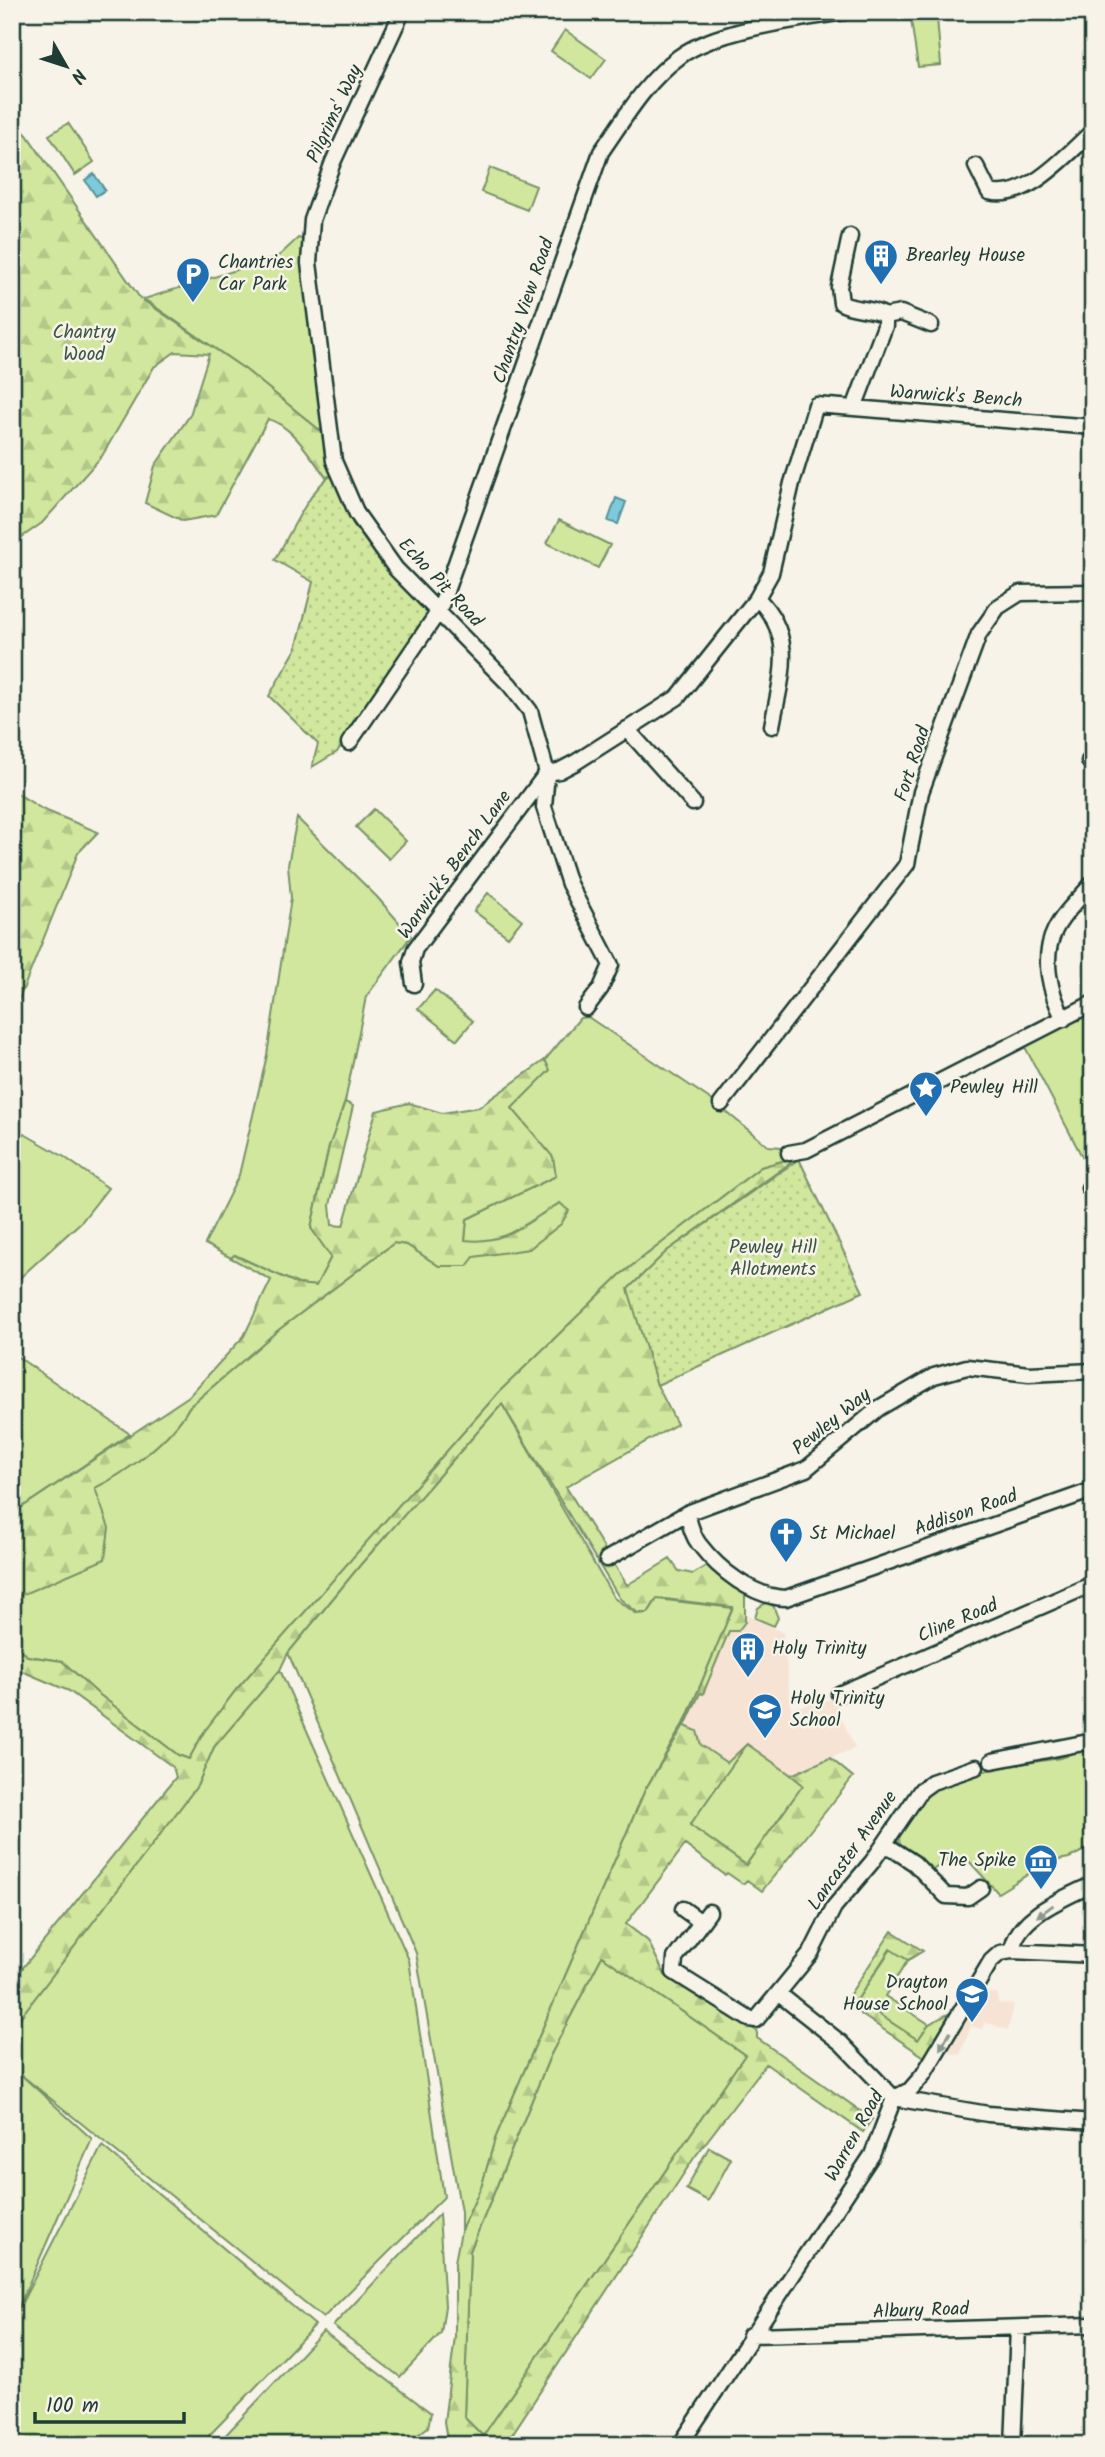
<svg xmlns="http://www.w3.org/2000/svg" width="1105" height="2457" viewBox="0 0 1105 2457" font-family="Kalam,sans-serif">
<style>
.built{fill:#f6e3d4}
.green{fill:#d0e79d;stroke:#789268;stroke-width:2}
.forest{fill:url(#forest-firs);stroke:#789268;stroke-width:2;fill-rule:evenodd}
.garden{fill:url(#garden-dots);stroke:#789268;stroke-width:2}
.water{fill:#7dcadc;stroke:#579299;stroke-width:2}
.lines{fill:none;stroke-linecap:round;stroke-linejoin:round}
.minor-casing{stroke:#1f3d34;stroke-width:19}
.minor{stroke:#f7f3e8;stroke-width:14}
.oneway{fill:#8b988e}
.labels{text-anchor:middle;dominant-baseline:central;stroke-width:5;stroke-linejoin:round;paint-order:stroke}
.street-label{font-size:19px;fill:#1f3d34;stroke:#f7f3e8}
.poi-label{font-size:19px;fill:#1f3d34;stroke:#f7f3e8;text-anchor:start}
.park-label{font-size:19px;fill:#3a5644;stroke:#f7f3e8}
</style>
<defs>
<pattern id="forest-firs" width="22" height="20" patternUnits="userSpaceOnUse" patternTransform="scale(1.75)"><rect width="22" height="20" fill="#d0e79d"/><path d="M5 1l3.5 6h-7zM16 11l3.5 6h-7z" fill="#b2c788"/></pattern>
<pattern id="garden-dots" width="8" height="8" patternUnits="userSpaceOnUse" patternTransform="scale(1.75)"><rect width="8" height="8" fill="#d0e79d"/><path d="M2 2h.1M6 6h.1" fill="none" stroke="#b2c788" stroke-width="1.8" stroke-linecap="round"/></pattern>
</defs>
<rect width="100%" height="100%" fill="#f7f3e8"/>
<filter id="ink" filterUnits="userSpaceOnUse"><feTurbulence type="fractalNoise" baseFrequency=".0143" numOctaves="2"/><feDisplacementMap in="SourceGraphic" scale="14" xChannelSelector="R" yChannelSelector="G"/><feConvolveMatrix kernelMatrix="1 2 1 2 8 2 1 2 1" color-interpolation-filters="sRGB"/></filter>
<g filter="url(#ink)">
<path class="built" d="M 733,1608 L 783,1633 L 791,1708 L 833,1699 L 855,1748 L 810,1766 L 748,1873 L 679,1733 Z
M 977,1992 L 997,1993 L 998,2003 L 1014,2004 L 1008,2030 L 985,2022 L 982,2029 L 971,2026 L 960,2055 L 945,2052 Z"/>
<path class="green" d="M 937,18 L 941,65 L 918,67 L 911,20 Z
M 565,30 L 606,59 L 591,79 L 551,51 Z
M 68,123 L 94,162 L 75,175 L 49,135 Z
M 490,168 L 536,186 L 527,210 L 481,192 Z
M 298,238 L 305,240 L 322,432 L 246,370 L 144,299 L 268,260 L 280,255 Z
M 559,520 L 610,545 L 598,568 L 547,543 Z
M 374,809 L 406,841 L 389,859 L 356,827 Z
M 297,818 L 377,897 L 411,936 L 366,997 L 345,1102 L 329,1147 L 311,1228 L 331,1257 L 316,1286 L 298,1284 L 235,1255 L 231,1258 L 205,1244 L 239,1175 L 267,1055 L 291,898 L 288,865 Z
M 488,893 L 522,920 L 508,937 L 474,911 Z
M 435,990 L 473,1021 L 457,1040 L 418,1009 Z
M 1093,1009 L 1093,1168 L 1089,1170 L 1025,1047 Z
M 588,1017 L 713,1101 L 768,1146 L 782,1147 L 800,1156 L 761,1167 L 620,1275 L 499,1392 L 236,1690 L 204,1732 L 189,1759 L 178,1755 L 96,1692 L 62,1661 L 27,1656 L 12,1638 L 12,1599 L 35,1588 L 98,1501 L 94,1488 C 126,1473 173,1438 189,1407 L 277,1331 L 394,1243 L 407,1245 L 439,1266 L 465,1240 L 467,1219 L 556,1176 L 512,1108 L 549,1070 L 545,1060 L 580,1018 Z
M 12,1127 L 63,1156 L 108,1188 L 82,1221 L 12,1285 Z
M 12,1353 L 130,1434 L 12,1514 Z
M 502,1404 L 614,1598 L 637,1614 L 648,1613 L 657,1599 L 733,1608 L 687,1717 L 645,1790 L 495,2139 L 482,2185 L 461,2231 L 461,2212 L 416,1953 L 288,1653 L 361,1564 Z
M 766,1603 L 772,1603 L 778,1618 L 774,1626 L 755,1618 L 758,1608 Z
M 280,1670 L 409,1960 L 444,2197 L 323,2318 L 20,2074 L 92,2139 L 13,2320 L 102,2146 L 315,2325 L 200,2445 L 12,2445 L 12,2028 L 197,1786 L 214,1747 Z
M 747,1744 L 804,1784 L 746,1865 L 689,1825 Z
M 1093,1748 L 1093,1816 L 1086,1819 L 1088,1828 L 1093,1827 L 1093,1846 L 1069,1858 L 1048,1862 L 998,1893 L 968,1860 L 950,1858 L 934,1869 L 900,1846 L 899,1836 C 908,1823 916,1802 930,1792 C 959,1771 1023,1764 1060,1758 L 1067,1756 L 1067,1752 Z
M 891,1949 L 908,1960 L 885,1996 L 929,2024 L 918,2040 L 857,2000 Z
M 602,1956 L 745,2055 L 483,2436 L 464,2417 L 470,2251 L 550,2056 Z
M 709,2147 L 731,2159 L 708,2201 L 686,2189 Z
M 439,2214 L 445,2306 L 441,2333 L 400,2377 L 333,2326 Z
M 323,2331 L 431,2413 L 428,2427 L 405,2445 L 226,2445 L 221,2440 Z"/>
<path class="forest" d="M 12,120 L 27,135 L 140,298 L 246,370 L 322,432 L 333,475 L 326,477 C 312,459 292,425 268,419 L 216,515 L 183,521 L 145,503 L 155,466 L 190,415 L 209,354 L 175,352 L 154,367 L 102,456 L 42,523 L 12,544 Z
M 12,790 L 42,809 L 98,832 L 78,853 L 12,1017 Z
M 545,1060 L 550,1070 L 512,1108 L 553,1157 L 556,1176 L 467,1219 L 465,1240 C 507,1245 527,1221 560,1203 L 569,1211 L 561,1224 L 529,1249 L 474,1257 L 467,1266 L 439,1266 L 407,1245 L 394,1243 L 277,1331 L 189,1407 C 173,1438 126,1473 95,1488 L 109,1528 L 105,1559 L 12,1599 L 12,1514 L 189,1396 L 244,1336 L 271,1280 L 231,1258 L 234,1255 L 298,1284 L 316,1286 L 331,1257 L 311,1228 L 329,1147 L 345,1102 L 353,1106 L 330,1205 L 332,1225 L 343,1226 L 376,1111 L 409,1103 L 442,1113 L 479,1107 Z
M 800,1156 L 667,1251 L 629,1288 L 657,1385 L 677,1424 L 566,1487 L 627,1585 L 670,1559 L 679,1571 L 693,1574 L 709,1564 L 745,1592 L 745,1622 L 738,1631 L 729,1631 L 703,1694 L 700,1693 L 685,1726 L 697,1731 L 701,1745 L 727,1763 L 747,1744 L 690,1825 L 746,1865 L 803,1785 L 791,1775 L 830,1758 L 853,1777 L 762,1891 L 747,1880 L 743,1884 L 727,1873 L 725,1875 L 685,1845 L 626,1924 L 648,1941 L 665,1975 L 757,2031 L 757,2038 L 872,2119 L 863,2132 L 766,2064 L 694,2158 L 505,2445 L 448,2445 L 444,2422 L 455,2337 L 455,2262 L 461,2231 L 482,2185 L 495,2139 L 645,1790 L 684,1725 L 733,1607 L 657,1598 L 648,1613 L 638,1613 L 620,1599 L 502,1404 L 361,1564 L 288,1653 L 280,1670 L 214,1747 L 197,1786 L 12,2028 L 12,1981 L 176,1777 L 173,1767 L 69,1691 L 12,1667 L 12,1638 L 27,1656 L 62,1661 L 96,1692 L 178,1755 L 189,1759 L 204,1732 L 236,1690 L 499,1392 L 620,1275 L 761,1167 ZM 602,1956 L 745,2055 L 483,2436 L 464,2417 L 470,2251 L 550,2056 Z
M 892,1931 L 923,1951 L 908,1960 L 890,1949 L 857,2000 L 918,2040 L 929,2024 L 965,2005 L 932,2062 L 844,2003 Z"/>
<path class="garden" d="M 333,475 L 353,524 L 387,570 L 429,614 L 337,752 L 312,767 L 318,744 L 269,696 L 296,649 L 313,582 L 275,560 C 287,540 312,484 333,475 Z
M 799,1159 L 863,1292 L 657,1385 L 628,1289 L 667,1251 Z"/>
<path class="water" d="M 94,174 L 105,190 L 96,196 L 85,180 Z
M 616,498 L 626,502 L 618,524 L 608,521 Z"/>
<g class="lines">
<g class="minor-casing">
<path id="minor" d="M 402,12 L 333,162 L 312,220 L 309,263 L 334,461 L 357,514 L 396,569 L 510,685 L 530,711 L 547,773 L 544,807 L 569,884 L 611,965 L 601,988 L 586,1008
M 976,166 L 989,192 C 1027,202 1067,154 1093,131
M 850,236 L 839,287 L 841,303 C 855,311 872,307 885,316 L 885,326 L 854,408
M 885,316 L 901,313 L 931,325
M 757,598 C 797,638 781,676 772,726
M 627,729 L 693,803
M 349,743 L 439,611 L 601,152 C 624,119 646,81 679,57 C 714,30 799,19 844,12
M 1089,761 L 1093,761
M 547,773 L 559,771 L 576,762 L 678,697 L 757,598 L 771,573 L 792,483 L 816,405 L 1093,427
M 414,984 L 411,962 L 415,949 L 546,774
M 1064,1019 C 1050,993 1041,958 1055,930 C 1063,913 1081,897 1093,883
M 721,1104 L 907,864 L 921,792 L 979,634 L 998,607 L 1020,593 L 1093,592
M 789,1153 L 806,1150 L 1093,1003
M 1089,1188 L 1093,1190
M 687,1513 C 690,1524 692,1535 699,1544 C 719,1570 753,1597 786,1598 L 1093,1490
M 607,1559 L 687,1513 L 806,1469 L 879,1408 L 934,1376 L 967,1367 L 1029,1374 L 1093,1371
M 839,1694 L 1093,1584
M 992,1761 L 1093,1741
M 885,1844 L 914,1863 L 946,1896 L 968,1897 L 981,1888
M 683,1909 L 701,1922
M 709,1912 L 675,1958 L 674,1972 L 749,2019 L 756,2020 L 811,1953 L 834,1907 L 872,1862 L 921,1790 L 932,1782 L 976,1767
M 1012,1951 C 1016,1916 1065,1898 1093,1884
M 779,1994 L 841,2043 L 894,2098 L 988,2114 L 1093,2122
M 750,2335 L 1093,2325
M 680,2445 L 872,2155 L 894,2098 L 910,2090 L 923,2075 L 991,1961 L 1000,1953 L 1012,1951 L 1093,1955
M 1013,2445 L 1018,2328"/>
</g>
<use href="#minor" class="minor"/>
</g>
<defs><path id="oneway-solid" d="M-6-.8H1V-3.2L6.5 0L1 3.2V.8H-6Z" transform="scale(1.75)"/></defs>
<g class="oneway">
<use href="#oneway-solid" transform="translate(1045 1911) rotate(144)"/>
<use href="#oneway-solid" transform="translate(945 2041) rotate(121)"/>
</g>
</g>
<defs>
<g id="building-pin" transform="scale(1.75)"><path d="M0 17L-7.5 6A9.5 9.5 0 1 1 7.5 6Z" fill="#1f6fb2" stroke="#f7f3e8"/><path d="M-4-6H4V6H1V3H-1V6H-4ZM-2.5-4.3h1.7v1.8h-1.7ZM.8-4.3h1.7v1.8H.8ZM-2.5-1h1.7V.8h-1.7ZM.8-1h1.7V.8H.8Z" fill="#fff"/></g>
<g id="parking-pin" transform="scale(1.75)"><path d="M0 17L-7.5 6A9.5 9.5 0 1 1 7.5 6Z" fill="#1f6fb2" stroke="#f7f3e8"/><path d="M-3.5-5.5H1a3.5 3.5 0 0 1 0 7H-1V5.5H-3.5ZM-1-3.4V-.6H.8a1.4 1.4 0 0 0 0-2.8Z" fill="#fff"/></g>
<g id="sight-pin" transform="scale(1.75)"><path d="M0 17L-7.5 6A9.5 9.5 0 1 1 7.5 6Z" fill="#1f6fb2" stroke="#f7f3e8"/><path d="M0-6L1.8-2.2L6-1.7L2.9 1.2L3.7 5.4L0 3.3L-3.7 5.4L-2.9 1.2L-6-1.7L-1.8-2.2Z" fill="#fff"/></g>
<g id="church-pin" transform="scale(1.75)"><path d="M0 17L-7.5 6A9.5 9.5 0 1 1 7.5 6Z" fill="#1f6fb2" stroke="#f7f3e8"/><path d="M-1.2-6h2.4v3.5h3.3v2.4h-3.3V6h-2.4V-.1h-3.3v-2.4h3.3Z" fill="#fff"/></g>
<g id="school-pin" transform="scale(1.75)"><path d="M0 17L-7.5 6A9.5 9.5 0 1 1 7.5 6Z" fill="#1f6fb2" stroke="#f7f3e8"/><path d="M0-5L7-2L0 1L-7-2ZM-4 1L0 2.5L4 1V4Q0 6-4 4Z" fill="#fff"/></g>
<g id="museum-pin" transform="scale(1.75)"><path d="M0 17L-7.5 6A9.5 9.5 0 1 1 7.5 6Z" fill="#1f6fb2" stroke="#f7f3e8"/><path d="M0-6L6-3V-2H-6V-3ZM-5-1h2V3h-2ZM-1-1h2V3h-2ZM3-1h2V3H3ZM-6 4H6V6H-6Z" fill="#fff"/></g>
</defs>
<g fill-rule="evenodd">
<use href="#building-pin" x="881" y="256"/>
<use href="#parking-pin" x="193" y="274"/>
<use href="#sight-pin" x="926" y="1088"/>
<use href="#church-pin" x="786" y="1534"/>
<use href="#building-pin" x="748" y="1649"/>
<use href="#school-pin" x="765" y="1710"/>
<use href="#museum-pin" x="1041" y="1861"/>
<use href="#school-pin" x="972" y="1994"/>
</g>
<g class="labels">
<g class="street-label">
<text transform="translate(335 114) rotate(-65)">Pilgrims' Way</text>
<text transform="translate(524 311) rotate(-71)">Chantry View Road</text>
<text transform="translate(956 397) rotate(4)">Warwick's Bench</text>
<text transform="translate(440 583) rotate(47)">Echo Pit Road</text>
<text transform="translate(913 764) rotate(-72)">Fort Road</text>
<text transform="translate(455 865) rotate(-54)">Warwick's Bench Lane</text>
<text transform="translate(832 1422) rotate(-39)">Pewley Way</text>
<text transform="translate(966 1513) rotate(-19)">Addison Road</text>
<text transform="translate(958 1621) rotate(-23)">Cline Road</text>
<text transform="translate(853 1851) rotate(-55)">Lancaster Avenue</text>
<text transform="translate(855 2136) rotate(-61)">Warren Road</text>
<text transform="translate(921 2311) rotate(-2)">Albury Road</text>
</g>
<g class="poi-label">
<text x="906" y="256">Brearley House</text>
<text x="218" y="263">Chantries<tspan x="218" dy="22">Car Park</tspan></text>
<text x="950" y="1088">Pewley Hill</text>
<text x="810" y="1534">St Michael</text>
<text x="772" y="1649">Holy Trinity</text>
<text x="790" y="1699">Holy Trinity<tspan x="790" dy="22">School</tspan></text>
<text x="1016" y="1861" text-anchor="end">The Spike</text>
<text x="948" y="1983" text-anchor="end">Drayton<tspan x="948" dy="22">House School</tspan></text>
</g>
<g class="park-label">
<text x="84" y="333">Chantry<tspan x="84" dy="22">Wood</tspan></text>
<text x="773" y="1248">Pewley Hill<tspan x="773" dy="22">Allotments</tspan></text>
</g>
</g>
<rect width="1105" height="2457" fill="none" stroke="#f7f3e8" stroke-width="42"/>
<rect x="21" y="21" width="1063" height="2415" fill="none" stroke="#1f3d34" stroke-width="2.5" filter="url(#ink)"/>
<g transform="translate(66 66) rotate(129)" stroke="#f7f3e8" stroke-width="5" paint-order="stroke">
<path d="M0-5L12 26L0 18L-12 26Z" fill="#1f3d34"/>
<text y="-10" font-size="19" font-weight="bold" text-anchor="middle" fill="#1f3d34">N</text>
</g>
<path d="M35 2412v10h149v-10" fill="none" stroke="#1f3d34" stroke-width="3.5"/>
<text x="46" y="2412" font-size="21" fill="#1f3d34" stroke="#f7f3e8" stroke-width="5" paint-order="stroke">100 m</text>
</svg>
